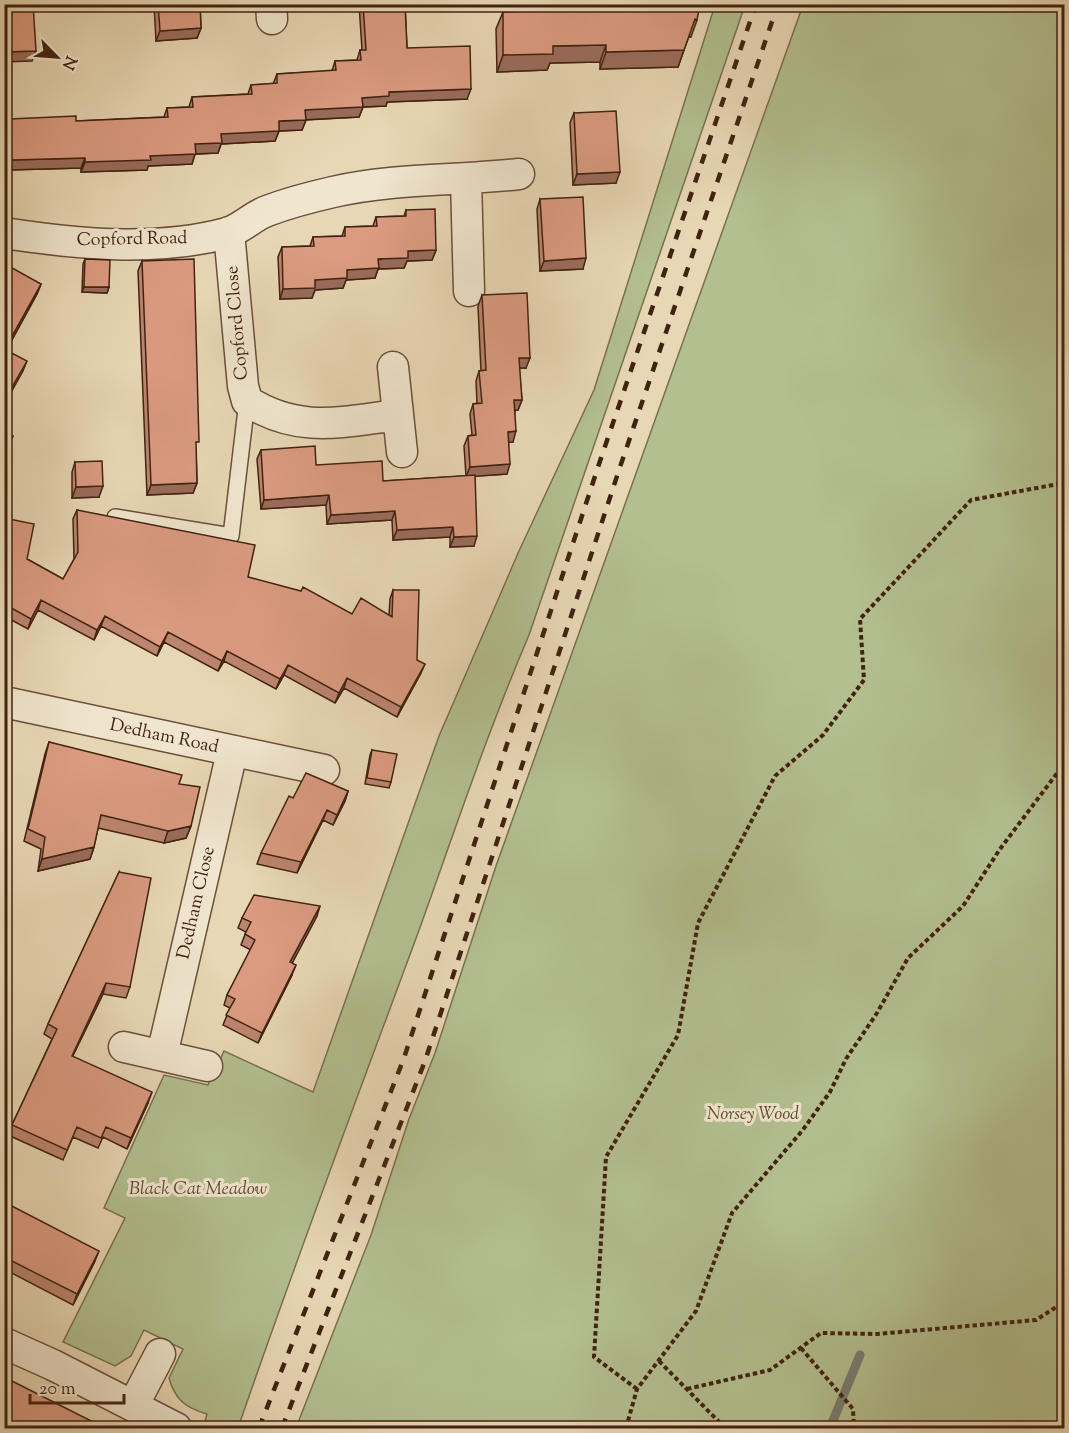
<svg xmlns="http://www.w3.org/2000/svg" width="1069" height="1433" viewBox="0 0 1069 1433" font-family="'Sorts Mill Goudy',serif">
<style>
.green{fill:#b3bf8f;stroke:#7a7050;stroke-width:1.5}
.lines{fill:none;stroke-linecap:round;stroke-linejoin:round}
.stream{stroke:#757d70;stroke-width:9}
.lane-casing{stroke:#6b4f3a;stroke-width:18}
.street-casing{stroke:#6b4f3a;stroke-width:33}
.path{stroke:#412212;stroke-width:4;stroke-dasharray:4.5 3;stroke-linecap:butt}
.lane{stroke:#f0e5ce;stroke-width:15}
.street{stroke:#f0e5ce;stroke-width:30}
.rail{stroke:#412212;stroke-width:4.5;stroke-dasharray:10 10;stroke-linecap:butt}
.wall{fill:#bc856f;stroke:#412212;stroke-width:1.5}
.shaded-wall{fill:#996c5a;stroke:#412212;stroke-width:1.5}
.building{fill:#db9b81;stroke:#412212;stroke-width:1.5}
.labels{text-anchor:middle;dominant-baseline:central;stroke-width:6;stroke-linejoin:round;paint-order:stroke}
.street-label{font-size:18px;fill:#412212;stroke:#f0e5ce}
.park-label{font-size:18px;font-style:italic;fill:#5e4931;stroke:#f0e5ce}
</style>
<rect width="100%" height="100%" fill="#e8d7b4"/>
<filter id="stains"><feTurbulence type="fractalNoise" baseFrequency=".00333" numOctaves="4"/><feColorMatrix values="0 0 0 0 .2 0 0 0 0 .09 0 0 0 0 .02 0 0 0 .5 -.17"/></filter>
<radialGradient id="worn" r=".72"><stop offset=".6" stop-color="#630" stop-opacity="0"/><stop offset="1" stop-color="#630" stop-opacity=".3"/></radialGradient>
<path class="green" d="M 715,5 L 745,5 L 529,635 C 487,733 454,833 418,933 C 357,1098 295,1262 238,1428 L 203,1428 L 207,1414 C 186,1408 175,1400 169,1378 L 183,1349 L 144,1330 L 131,1356 L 115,1366 L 63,1342 L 125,1218 L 104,1208 L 164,1075 L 208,1085 L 224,1051 L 313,1092 L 439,736 L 519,551 L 594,390 Z
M 803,5 L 1064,5 L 1064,1428 L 296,1428 L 371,1235 L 409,1119 L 435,1053 L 496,866 Z"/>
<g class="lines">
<path class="stream" d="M 830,1428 L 860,1355"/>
<g class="lane-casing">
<path id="lane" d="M 115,517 L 231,536 L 247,401"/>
</g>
<g class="street-casing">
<path id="street" d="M 271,4 L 272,19
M 466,180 L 469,291
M 229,232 L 243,386 L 247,401 C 299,434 341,422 398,415
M 4,233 C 76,244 156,252 227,233 C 241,229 253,216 267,211 C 288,203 311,197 333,192 C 393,178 457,181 519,174
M 393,367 L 402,452
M 4,702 L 324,770
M 124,1047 L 207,1066
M 162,1055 L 232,752
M 4,1343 L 53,1365 L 176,1428
M 133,1406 L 160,1354"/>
</g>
<path class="path" d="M 801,1348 L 853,1409 L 854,1428
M 659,1361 L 725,1428
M 637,1389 L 594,1357 L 606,1157 L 678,1035 L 698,923 L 775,776 L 823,735 L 864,680 L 860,619 L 971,500 L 1064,483
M 687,1389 L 770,1370 L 821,1333 L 877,1334 L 1036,1320 L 1064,1302
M 626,1428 L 637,1389 L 696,1311 L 732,1213 L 802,1131 L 830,1092 L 846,1059 L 877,1013 L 908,958 L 963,906 L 1000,849 L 1064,764"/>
<use href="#lane" class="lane"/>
<use href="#street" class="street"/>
<path class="rail" d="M 259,1428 L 404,1058 L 599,464 L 756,4
M 282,1428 L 425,1061 L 620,467 L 778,4"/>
</g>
<path class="wall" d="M 154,4 L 200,4 L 201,28 L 197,38 L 156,41 Z
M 359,4 L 405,4 L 407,48 L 467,99 L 387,102 L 386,106 L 363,107 L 359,117 L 306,120 L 302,130 L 279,131 L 275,141 L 221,144 L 218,153 L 195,154 L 192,164 L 148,166 L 147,170 L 81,172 L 81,168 L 8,170 L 6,129 L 10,119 L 76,121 L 164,117 L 167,108 L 189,107 L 192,97 L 248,94 L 251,85 L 273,84 L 277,74 L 332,71 L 335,61 L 357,60 L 360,50 L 362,50 Z
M 557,4 L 607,4 L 607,6 L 697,20 L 691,37 L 689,36 L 678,67 L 600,69 L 600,62 L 550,63 L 547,70 L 497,72 L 496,29 L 503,12 L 555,10 Z
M 574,113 L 616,183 L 573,185 L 570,123 Z
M 540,199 L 583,269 L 540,271 L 537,209 Z
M 406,210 L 436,250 L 432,260 L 407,261 L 404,268 L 378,269 L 375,278 L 346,280 L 343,288 L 315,290 L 312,298 L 280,299 L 278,257 L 282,247 L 310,246 L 313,237 L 342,236 L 345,227 L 373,226 L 376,217 L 404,216 Z
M 85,259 L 109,287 L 107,293 L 82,292 L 83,264 Z
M 142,261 L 196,450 L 197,483 L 193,493 L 147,495 L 138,271 Z
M 4,266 L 41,284 L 37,294 L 7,349 L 4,347 Z
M 482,295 L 526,368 L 519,368 L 522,400 L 518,410 L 515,410 L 513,442 L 508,442 L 507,474 L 475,476 L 474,546 L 450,547 L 450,537 L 393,540 L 392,520 L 327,524 L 326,505 L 261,509 L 257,459 L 261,450 L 316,465 L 383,481 L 466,476 L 464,446 L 468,436 L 472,435 L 470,414 L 473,404 L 477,403 L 476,381 L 479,371 L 481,371 L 478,306 Z
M 75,462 L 99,497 L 72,498 L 72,472 Z
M 77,510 L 248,577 L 352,614 L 389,615 L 390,599 L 393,590 L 421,673 L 397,717 L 344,688 L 335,703 L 284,675 L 276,689 L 224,661 L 218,671 L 164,642 L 157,656 L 101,626 L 94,640 L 38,610 L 28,629 L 4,616 L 4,518 L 27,559 L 63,579 L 74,559 L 73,519 Z
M 49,742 L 179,784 L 191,826 L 186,838 L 164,843 L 98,828 L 94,847 L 90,859 L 38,871 L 41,849 L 24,841 L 45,754 Z
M 372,750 L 391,782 L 389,788 L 365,784 L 370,755 Z
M 348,791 L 345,801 L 333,825 L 323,820 L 297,873 L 257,864 L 261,853 L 293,798 Z
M 119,872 L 130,987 L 126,998 L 103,994 L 72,1057 L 148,1103 L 127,1149 L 103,1137 L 98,1148 L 73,1137 L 63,1160 L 8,1135 L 12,1125 L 52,1039 L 44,1034 L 48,1024 Z
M 317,916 L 292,963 L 292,975 L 258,1043 L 223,1025 L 230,1008 L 224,1005 L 227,995 L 251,950 L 241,945 L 246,932 L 238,928 L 242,918 Z
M 4,1202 L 95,1261 L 73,1305 L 4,1269 Z"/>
<path class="shaded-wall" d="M 201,28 L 197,38 L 156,41 L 160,31 Z
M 606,45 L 600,62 L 550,63 L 547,70 L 497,72 L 503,55 L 553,46 Z
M 684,50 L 678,67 L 600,69 L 606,52 Z
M 36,51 L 32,61 L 4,62 L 4,52 Z
M 471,89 L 467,99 L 387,102 L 386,106 L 363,107 L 359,117 L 301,120 L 305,110 L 389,92 Z
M 306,120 L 302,130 L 279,131 L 275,141 L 221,144 L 218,153 L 195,154 L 192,164 L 148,166 L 147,170 L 81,172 L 85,162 L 150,156 L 195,144 L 221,134 L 279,121 Z
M 85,158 L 81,168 L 8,170 L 11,160 Z
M 620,172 L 616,183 L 573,185 L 577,174 Z
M 436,250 L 432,260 L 407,261 L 404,268 L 378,269 L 375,278 L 346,280 L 343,288 L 315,290 L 312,298 L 280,299 L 283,289 L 408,251 Z
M 586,258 L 583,269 L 540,271 L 544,261 Z
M 41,284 L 37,294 L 7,349 L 11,338 Z
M 84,287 L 109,287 L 107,293 L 82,292 Z
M 519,358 L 530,358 L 526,368 L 515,368 Z
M 27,361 L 23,371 L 4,405 L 4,401 Z
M 514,400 L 522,400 L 518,410 L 510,411 Z
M 516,431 L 513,442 L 504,443 L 508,432 Z
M 13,436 L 9,445 L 4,454 L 4,450 Z
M 510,464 L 507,474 L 466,477 L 470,467 Z
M 197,483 L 193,493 L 147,495 L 151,485 Z
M 103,486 L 99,497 L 72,498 L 76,487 Z
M 329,495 L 326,505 L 261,509 L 264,500 Z
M 395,511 L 392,520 L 327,524 L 331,515 Z
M 453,527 L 450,537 L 393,540 L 397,530 Z
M 477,536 L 474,546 L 450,547 L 454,537 Z
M 41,600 L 38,610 L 28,629 L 31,619 Z
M 105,616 L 101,626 L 94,640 L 97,630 Z
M 168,632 L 164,642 L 157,656 L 160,647 Z
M 227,651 L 224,661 L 218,671 L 222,661 Z
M 425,664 L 421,673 L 397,717 L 401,707 Z
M 288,665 L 284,675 L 276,689 L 280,679 Z
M 347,678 L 344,688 L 335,703 L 339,693 Z
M 348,791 L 345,801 L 333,825 L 337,815 Z
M 327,810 L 323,820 L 297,873 L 301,862 Z
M 191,826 L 186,838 L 164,843 L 168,831 Z
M 94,847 L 90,859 L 38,871 L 42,859 Z
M 320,906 L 317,916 L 287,973 L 290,962 Z
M 296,965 L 292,975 L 258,1043 L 262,1033 Z
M 106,983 L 103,994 L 68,1066 L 72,1056 Z
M 152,1092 L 148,1103 L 127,1149 L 131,1138 Z
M 99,1251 L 95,1261 L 73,1305 L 77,1294 Z"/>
<path class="building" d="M 4,4 L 33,4 L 36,51 L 4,52 Z
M 158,4 L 200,4 L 201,28 L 160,31 Z
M 363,4 L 405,4 L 407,48 L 470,46 L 471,89 L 389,92 L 389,96 L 362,98 L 363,107 L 305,110 L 306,120 L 279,121 L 279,131 L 221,134 L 222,143 L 195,144 L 196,154 L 150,156 L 151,160 L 85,162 L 85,158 L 11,160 L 10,119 L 76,116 L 76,121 L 168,117 L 167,108 L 193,107 L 192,97 L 252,94 L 251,85 L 277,83 L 277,74 L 336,70 L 335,61 L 361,60 L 360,50 L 366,50 Z
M 559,4 L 607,4 L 607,6 L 700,4 L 697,20 L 695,19 L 684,50 L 606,52 L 606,45 L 553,46 L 553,54 L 503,55 L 503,12 L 559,10 Z
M 616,111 L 620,172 L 577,174 L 574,113 Z
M 583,197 L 586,258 L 544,261 L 540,199 Z
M 435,209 L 436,250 L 408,251 L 408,258 L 378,259 L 379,268 L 347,270 L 347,278 L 315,280 L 315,288 L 283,289 L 282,247 L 314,246 L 313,237 L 345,236 L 345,227 L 377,226 L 376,217 L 406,216 L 406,210 Z
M 85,259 L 110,260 L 109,287 L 84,287 Z
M 194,259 L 199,442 L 196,442 L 197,483 L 151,485 L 142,261 Z
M 5,264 L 41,284 L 11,338 L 4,335 L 4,266 Z
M 527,293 L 530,358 L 519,358 L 522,400 L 514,400 L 516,431 L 508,432 L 510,464 L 470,467 L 468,436 L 476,435 L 473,404 L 482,403 L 479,371 L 486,370 L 482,295 Z
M 4,349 L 27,361 L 4,401 Z
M 4,431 L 13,436 L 4,450 Z
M 315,446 L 316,465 L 382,461 L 383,481 L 475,475 L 477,536 L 454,537 L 453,527 L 397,530 L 395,511 L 331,515 L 329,495 L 264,500 L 261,450 Z
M 102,461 L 103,486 L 76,487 L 75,462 Z
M 77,510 L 255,545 L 248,577 L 301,591 L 303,587 L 352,614 L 361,598 L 392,617 L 393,590 L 419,590 L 417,660 L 425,664 L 401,707 L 347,678 L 339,693 L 288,665 L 280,679 L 227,651 L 222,661 L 168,632 L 160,647 L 105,616 L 97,630 L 41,600 L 31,619 L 4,604 L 4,518 L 34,524 L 27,559 L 63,579 L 78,552 Z
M 49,742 L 182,775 L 179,784 L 200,787 L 191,826 L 168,831 L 101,815 L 94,847 L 42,859 L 45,837 L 28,829 Z
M 372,750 L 397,754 L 391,782 L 367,778 Z
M 306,773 L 348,791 L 337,815 L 327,810 L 301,862 L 261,853 L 289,796 L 293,798 Z
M 4,796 L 10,799 L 4,811 Z
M 119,872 L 151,878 L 130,987 L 106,983 L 72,1056 L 152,1092 L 131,1138 L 106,1127 L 101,1138 L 77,1127 L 67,1150 L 12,1125 L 57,1029 L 48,1024 Z
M 254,895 L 320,906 L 290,962 L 296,965 L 262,1033 L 226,1015 L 235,999 L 227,995 L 255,940 L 245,934 L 251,922 L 242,918 Z
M 4,1202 L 99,1251 L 77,1294 L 4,1257 Z
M 8,1379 L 105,1428 L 4,1428 L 4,1386 Z"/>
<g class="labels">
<g class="street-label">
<text transform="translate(132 240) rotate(-1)">Copford Road</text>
<text transform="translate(238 323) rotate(-95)">Copford Close</text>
<text transform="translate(164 737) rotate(12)">Dedham Road</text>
<text transform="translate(197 903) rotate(-77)">Dedham Close</text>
</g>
<g class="park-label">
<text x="753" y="1115">Norsey Wood</text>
<text x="198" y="1190">Black Cat Meadow</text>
</g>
</g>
<rect width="1069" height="1433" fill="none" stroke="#e8d7b4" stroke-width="24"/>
<rect x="6" y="6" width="1057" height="1421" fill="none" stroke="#412212" stroke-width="3"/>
<rect x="12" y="12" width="1045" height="1409" fill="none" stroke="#412212" stroke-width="1.5"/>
<g transform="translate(57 57) rotate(115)" stroke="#f0e5ce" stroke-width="4.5" paint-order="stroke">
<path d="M0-4.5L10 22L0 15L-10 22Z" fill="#412212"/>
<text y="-9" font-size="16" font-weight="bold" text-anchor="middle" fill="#412212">N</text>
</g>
<path d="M30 1394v9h94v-9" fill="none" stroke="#412212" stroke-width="3"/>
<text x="39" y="1394" font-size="18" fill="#412212" stroke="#f0e5ce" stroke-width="4.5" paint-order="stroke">20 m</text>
<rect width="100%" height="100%" filter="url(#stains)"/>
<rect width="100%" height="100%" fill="url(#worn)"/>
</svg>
